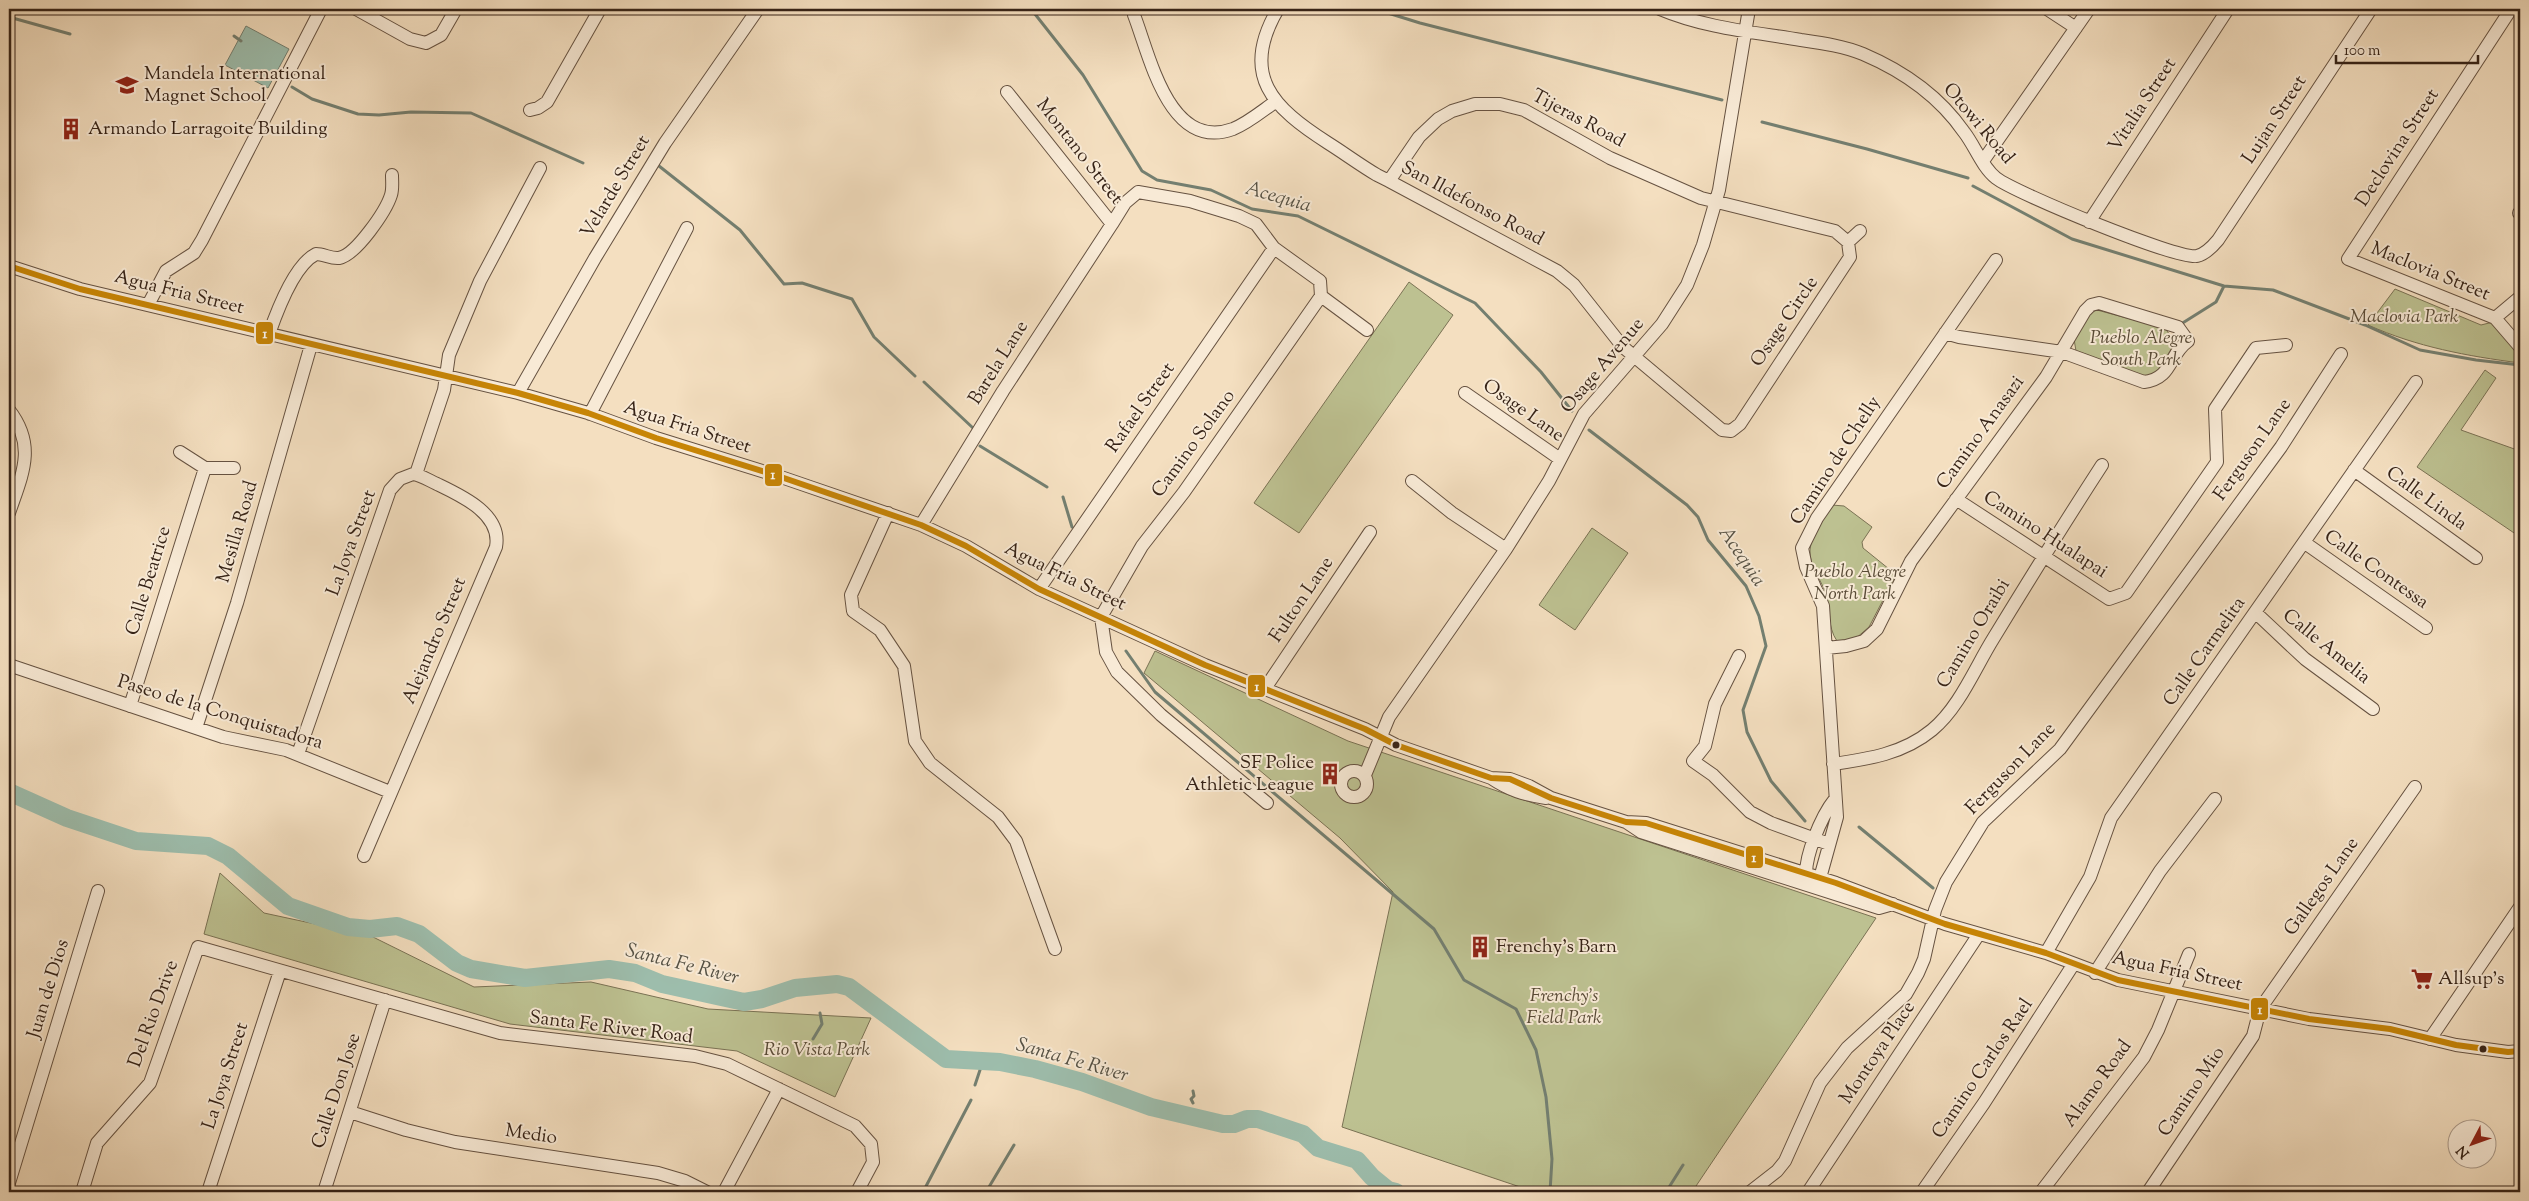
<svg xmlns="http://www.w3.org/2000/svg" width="2529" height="1201" viewBox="0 0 2529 1201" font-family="'Sorts Mill Goudy',serif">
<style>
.green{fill:#bdc191;stroke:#7a7254}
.water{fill:#9dbdac;stroke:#747f70}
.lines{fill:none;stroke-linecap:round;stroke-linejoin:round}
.stream{stroke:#747f70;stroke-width:3}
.river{stroke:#9dbdac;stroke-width:18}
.minor-casing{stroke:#665241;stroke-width:14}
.minor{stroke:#f8ead6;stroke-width:12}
.bus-1-casing{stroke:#f8ead6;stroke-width:10}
.bus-1{stroke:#c78506;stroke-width:6}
.bus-dot{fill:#362317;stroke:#f8ead6;stroke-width:2}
.labels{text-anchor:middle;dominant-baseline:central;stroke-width:4;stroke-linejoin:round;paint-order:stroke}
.poi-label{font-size:19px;fill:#362317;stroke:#f8ead6;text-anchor:start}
.street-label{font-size:19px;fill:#362317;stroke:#f8ead6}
.park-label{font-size:19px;font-style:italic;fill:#584a36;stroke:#f8ead6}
.water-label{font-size:20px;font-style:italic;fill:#555144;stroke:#f8ead6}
.line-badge{stroke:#f8ead6;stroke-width:2}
.badge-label{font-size:14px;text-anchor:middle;font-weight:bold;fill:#fff}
</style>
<rect width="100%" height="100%" fill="#f4dfc0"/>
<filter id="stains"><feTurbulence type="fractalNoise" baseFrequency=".004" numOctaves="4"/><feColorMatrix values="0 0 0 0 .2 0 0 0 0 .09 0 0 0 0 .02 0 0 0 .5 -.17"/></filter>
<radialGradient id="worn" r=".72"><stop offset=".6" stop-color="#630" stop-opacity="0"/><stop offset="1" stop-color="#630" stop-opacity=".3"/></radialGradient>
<path class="green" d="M 1409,282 L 1453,315 L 1299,533 L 1254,503 Z
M 2395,289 L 2481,325 L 2493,322 L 2520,356 L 2520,363 C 2467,356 2417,347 2368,325 Z
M 2097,310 L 2164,328 C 2183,344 2164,369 2147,377 L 2076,351 L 2074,339 L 2090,313 Z
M 2485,370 L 2496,378 L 2461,430 L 2520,451 L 2520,537 L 2417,467 Z
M 1832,505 L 1844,506 L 1872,527 L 1862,542 L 1863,548 L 1889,569 L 1895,577 L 1869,627 L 1855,639 L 1837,641 C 1827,627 1830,606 1824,589 C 1819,577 1809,564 1810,550 C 1811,534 1824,518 1832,505 Z
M 1592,528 L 1628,553 L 1575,630 L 1539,605 Z
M 1155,651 L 1348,741 L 1876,918 L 1692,1192 L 1535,1192 L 1342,1127 L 1393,892 L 1340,838 L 1144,673 Z
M 220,873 L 264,913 L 371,936 L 474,987 L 591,982 L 708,1009 L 871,1018 L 835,1097 L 737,1051 L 510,1024 L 204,934 Z"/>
<path class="water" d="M 246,26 L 289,49 L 268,88 L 225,65 Z"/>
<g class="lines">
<path class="stream" d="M 1031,9 L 1083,75 L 1142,171 L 1157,180 L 1211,190 L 1252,209 L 1298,216 L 1475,303 L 1541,372 L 1572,411
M 1375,9 L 1420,23 L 1722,100
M 9,17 L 70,34
M 234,36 L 241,41
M 292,87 L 312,99 L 358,114 L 379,115 L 411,112 L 471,113 L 583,163
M 1762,122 L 1867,149 L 1968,178
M 659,166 L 740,230 L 784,284 L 802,283 L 852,299 L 874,337 L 915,376
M 1973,186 L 2072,239 L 2224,286 L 2273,290 L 2365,325 L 2420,350 L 2476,360 L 2520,365
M 2181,324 L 2216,302 L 2224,286
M 924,382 L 973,428
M 1589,430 L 1687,505 L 1698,517 L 1708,540 L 1746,586 L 1759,616 L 1766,646 L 1743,710 L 1747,732 L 1771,781 L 1805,821
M 980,446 L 1047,487
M 1063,497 L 1072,527
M 1126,651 L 1155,692 L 1434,929 L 1464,980 L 1516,1009 L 1536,1050 L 1546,1097 L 1552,1159 L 1550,1192
M 1859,827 L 1933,888
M 813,1039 L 822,1024 L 820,1013
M 975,1085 L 983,1061
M 1193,1103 L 1191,1099 L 1194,1096 L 1193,1091
M 923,1192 L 971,1100
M 986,1192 L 1014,1145
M 1666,1192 L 1683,1165"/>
<path class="river" d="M 9,792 L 67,818 L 136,841 L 208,846 L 228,856 L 288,906 L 348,927 L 370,929 L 397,926 L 419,934 L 457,963 L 471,969 L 525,978 L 609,969 L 635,973 L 662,984 L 744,1002 L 762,999 L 795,988 L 837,984 L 849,987 L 946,1059 L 1000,1062 L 1035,1069 L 1082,1082 L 1151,1107 L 1223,1124 L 1234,1124 L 1247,1119 L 1258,1119 L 1303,1134 L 1318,1148 L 1357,1160 L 1372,1177 L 1388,1190 L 1396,1192"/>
<g class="minor-casing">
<path id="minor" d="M 356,9 L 410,39 L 426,43 L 441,35 L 456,9
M 1278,9 C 1239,75 1273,108 1328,143 C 1344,153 1360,165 1377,175 L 1389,181 L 1557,271 L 1574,285 L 1623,347 L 1722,430 L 1731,431 L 1740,424 L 1850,257 L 1848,242 L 1835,231 L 1701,198 L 1610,158 L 1524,110 L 1500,104 L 1475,104 L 1452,111 L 1438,119 L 1419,137 L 1389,181
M 1660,9 C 1705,28 1753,32 1801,40 C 1822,43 1844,46 1863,54 C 1903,71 1939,96 1964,132 C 1975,146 1982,167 1996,178 C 2015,193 2178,260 2197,256 C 2205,254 2213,246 2218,240 L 2371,9
M 2047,9 L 2076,28
M 2511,9 L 2348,259 L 2495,318 L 2520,347
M 1134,15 C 1150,56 1169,152 1233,129 C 1248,123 1262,111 1275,102
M 1007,92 L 1112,224 L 1125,203 L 1138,192 L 1190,201 L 1239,216 L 1256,224 L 1274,248 L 1320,281 L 1321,296 L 1367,330
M 530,110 L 538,108 L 547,102 L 600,9
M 1983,161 L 2089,9
M 2519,213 L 2520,214
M 2089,222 L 2228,9
M 1848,242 L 1860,231
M 9,266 L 80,289 L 518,393 L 588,413 L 656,438 L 778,476 L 921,525 L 966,546 L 1039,589 L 1205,665 L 1365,729 L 1396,745 L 1491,778 L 1510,779 L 1529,786 L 1551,798 L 1626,822 L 1646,823 L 1836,883 L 1945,924 L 2046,953 L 2118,980 L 2309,1019 L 2390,1029 L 2456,1045 L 2508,1052 L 2520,1051
M 148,305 L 166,271 L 194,253 L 202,240 L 321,9
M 2495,318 L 2520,297
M 269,334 C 277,311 294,265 316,254 C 324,254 331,259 339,258 C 356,255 386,211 391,195 C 393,189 392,181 392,175
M 518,393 L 595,258 L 665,143 L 758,9
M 1465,393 L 1560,459
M 9,410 C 37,446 22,475 9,513
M 590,414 L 687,228
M 180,452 L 205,468 L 234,468
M 2354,470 L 2476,558
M 416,474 L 444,390 L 449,355 L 480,281 L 540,168
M 1412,481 L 1452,513 L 1506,549
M 1956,499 L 2109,599 L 2126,593 L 2217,462 L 2215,409 L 2256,348 L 2286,345
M 888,513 L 851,595 L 853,611 L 880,630 L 904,666 L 915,741 L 930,763 L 998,817 L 1016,841 L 1055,949
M 921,525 L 1003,391 L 1112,224
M 2305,543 L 2426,628
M 1039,589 L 1274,248
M 2256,613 L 2305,659 L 2373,709
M 1826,648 L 1846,646 L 1864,641 L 1877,629 L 1911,561 L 2046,377 L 2085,311 L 2091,305 L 2099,303 L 2178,327 L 2188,341 C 2168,355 2173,378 2144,382 L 2062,352 L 1959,337 L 1945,333
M 1739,656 L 1715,704 L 1705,746 L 1693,761 L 1713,775 L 1750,812 L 1771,823 L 1829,844
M 9,665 L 223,737 L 286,750 L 390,792
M 1264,690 L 1370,532
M 130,706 L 205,468
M 196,728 L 237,603 L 311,345
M 298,754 L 390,490 L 400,479 L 413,474 C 421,475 430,481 437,484 C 462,496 502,514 496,547 L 364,856
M 1833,764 C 1868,759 1903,754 1932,730 C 1959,708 1975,668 1993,639 C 2029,580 2065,522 2102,465
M1341 784a13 13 0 1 1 26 0a13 13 0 1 1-26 0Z
M 1365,775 L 1389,717 L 1506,549 L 1549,481 L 1584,414 L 1662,324 L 1687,285 L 1703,245 L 1719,190 L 1749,9
M 1491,778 C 1509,790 1524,795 1546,798
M 1267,803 L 1161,715 L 1117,672 L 1106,652 L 1101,617 L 1142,546 L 1184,492 L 1321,296
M 1626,822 L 1641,832 L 1879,908 L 1893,904
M 1807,880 C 1802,860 1822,815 1835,799
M 1809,885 L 1820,878 L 1837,817 L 1823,606 L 1806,567 L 1802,548 L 1817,518 L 1996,260
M 2046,953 L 2090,877 L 2111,818 L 2416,382
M 2095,973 L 2160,871 L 2215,799
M 2430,1039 L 2520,907
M 350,1112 L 406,1130 L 455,1142 L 658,1173 L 685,1181 L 707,1192
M 9,1183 L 98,891
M 82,1192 L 97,1143 L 150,1083 L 198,947 L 500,1033 L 695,1056 L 727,1064 L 855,1126 L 871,1144 L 873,1162 L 857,1192
M 208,1192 L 280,971
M 324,1192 L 385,1000
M 724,1192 L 779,1089
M 1750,1192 L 1777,1171 L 1785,1161 L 1820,1083 L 1847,1048 L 1906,994 L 1918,973 L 1924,959 L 1935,910 L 1946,882 L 1983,822 L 2060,749 L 2281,447 L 2341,354
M 1808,1192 L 1979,934
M 1922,1192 L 1984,1103 L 2073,965
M 2041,1192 L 2144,1057 L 2158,1030 L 2189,954
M 2148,1192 L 2253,1036 L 2260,1009 L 2415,787"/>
</g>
<use href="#minor" class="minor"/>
<g class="bus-1-casing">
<path id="bus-1" d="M 9,266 L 80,289 L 518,393 L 588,413 L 656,438 L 778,476 L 921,525 L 966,546 L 1039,589 L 1205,665 L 1365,729 L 1396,745 L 1491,778 L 1510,779 L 1551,798 L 1626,822 L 1646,823 L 1836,883 L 1945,924 L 2046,953 L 2118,980 L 2309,1019 L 2390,1029 L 2456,1045 L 2508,1052 L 2520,1051"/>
</g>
<use href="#bus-1" class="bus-1"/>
</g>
<defs>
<g id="school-bare" transform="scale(1.725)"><path d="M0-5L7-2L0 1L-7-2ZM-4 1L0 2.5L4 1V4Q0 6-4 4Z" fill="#8f2418" stroke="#f8ead6" stroke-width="2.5" paint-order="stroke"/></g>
<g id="building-bare" transform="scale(1.725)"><path d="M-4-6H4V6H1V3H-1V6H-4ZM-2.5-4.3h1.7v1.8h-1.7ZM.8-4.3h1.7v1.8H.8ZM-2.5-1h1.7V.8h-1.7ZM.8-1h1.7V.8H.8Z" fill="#8f2418" stroke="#f8ead6" stroke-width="2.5" paint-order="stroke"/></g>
<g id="supermarket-bare" transform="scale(1.725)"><path d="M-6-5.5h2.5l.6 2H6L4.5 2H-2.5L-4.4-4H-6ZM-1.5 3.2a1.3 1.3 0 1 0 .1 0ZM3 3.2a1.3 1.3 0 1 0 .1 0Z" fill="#8f2418" stroke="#f8ead6" stroke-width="2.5" paint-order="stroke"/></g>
</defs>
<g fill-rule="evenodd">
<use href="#school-bare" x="127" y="85"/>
<use href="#building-bare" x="71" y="129"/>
<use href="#building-bare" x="1330" y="774"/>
<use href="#building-bare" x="1480" y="947"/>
<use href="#supermarket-bare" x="2422" y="979"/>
</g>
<g class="bus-dot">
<circle cx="1396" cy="745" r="4.5"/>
<circle cx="2483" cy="1049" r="4.5"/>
</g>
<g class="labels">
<g class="poi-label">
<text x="144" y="74">Mandela International<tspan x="144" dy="22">Magnet School</tspan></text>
<text x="88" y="129">Armando Larragoite Building</text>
<text x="1314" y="763" text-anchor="end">SF Police<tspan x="1314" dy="22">Athletic League</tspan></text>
<text x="1496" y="947">Frenchy's Barn</text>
<text x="2438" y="979">Allsup's</text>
</g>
<g class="street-label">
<text transform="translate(2143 105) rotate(-57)">Vitalia Street</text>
<text transform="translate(1578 119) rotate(28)">Tijeras Road</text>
<text transform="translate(2275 120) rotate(-57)">Lujan Street</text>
<text transform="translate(1978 124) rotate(50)">Otowi Road</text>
<text transform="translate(2398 148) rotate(-57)">Declovina Street</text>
<text transform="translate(1079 152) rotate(52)">Montano Street</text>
<text transform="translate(616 187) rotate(-59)">Velarde Street</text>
<text transform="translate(1472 204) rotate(28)">San Ildefonso Road</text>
<text transform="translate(2430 272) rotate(22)">Maclovia Street</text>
<text transform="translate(179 293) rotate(14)">Agua Fria Street</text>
<text transform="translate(1785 322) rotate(-56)">Osage Circle</text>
<text transform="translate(999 363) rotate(-58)">Barela Lane</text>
<text transform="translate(1603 366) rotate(-50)">Osage Avenue</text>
<text transform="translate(1141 408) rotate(-55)">Rafael Street</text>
<text transform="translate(1523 411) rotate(35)">Osage Lane</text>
<text transform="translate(687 428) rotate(18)">Agua Fria Street</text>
<text transform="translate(1981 433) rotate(-54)">Camino Anasazi</text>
<text transform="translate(1194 444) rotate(-54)">Camino Solano</text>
<text transform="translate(2253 450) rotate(-55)">Ferguson Lane</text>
<text transform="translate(1836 461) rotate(-57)">Camino de Chelly</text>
<text transform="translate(2426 499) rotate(36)">Calle Linda</text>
<text transform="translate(238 532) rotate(-74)">Mesilla Road</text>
<text transform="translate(2045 535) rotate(33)">Camino Hualapai</text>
<text transform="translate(352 543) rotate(-70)">La Joya Street</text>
<text transform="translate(2376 570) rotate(35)">Calle Contessa</text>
<text transform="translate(1065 577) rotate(26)">Agua Fria Street</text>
<text transform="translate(149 581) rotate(-73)">Calle Beatrice</text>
<text transform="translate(1302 600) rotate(-56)">Fulton Lane</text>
<text transform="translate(1974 634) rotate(-59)">Camino Oraibi</text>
<text transform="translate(435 641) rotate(-67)">Alejandro Street</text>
<text transform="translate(2326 647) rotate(39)">Calle Amelia</text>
<text transform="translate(2205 652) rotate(-55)">Calle Carmelita</text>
<text transform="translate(220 713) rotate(17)">Paseo de la Conquistadora</text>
<text transform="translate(2011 769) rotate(-46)">Ferguson Lane</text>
<text transform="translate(2322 887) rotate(-55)">Gallegos Lane</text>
<text transform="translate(2177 972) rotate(12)">Agua Fria Street</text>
<text transform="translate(49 989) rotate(-73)">Juan de Dios</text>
<text transform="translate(154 1014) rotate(-70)">Del Rio Drive</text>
<text transform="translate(611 1028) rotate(7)">Santa Fe River Road</text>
<text transform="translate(1878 1053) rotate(-56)">Montoya Place</text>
<text transform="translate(1983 1069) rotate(-56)">Camino Carlos Rael</text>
<text transform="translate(226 1076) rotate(-72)">La Joya Street</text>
<text transform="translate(2098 1084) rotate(-54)">Alamo Road</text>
<text transform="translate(337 1091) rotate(-72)">Calle Don Jose</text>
<text transform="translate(2192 1092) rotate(-56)">Camino Mio</text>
<text transform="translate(531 1135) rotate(8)">Medio</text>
</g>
<g class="park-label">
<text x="2404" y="317">Maclovia Park</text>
<text x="2141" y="338">Pueblo Alegre<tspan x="2141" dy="22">South Park</tspan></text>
<text x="1855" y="572">Pueblo Alegre<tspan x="1855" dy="22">North Park</tspan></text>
<text x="1564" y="996">Frenchy's<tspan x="1564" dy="22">Field Park</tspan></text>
<text x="817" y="1050">Rio Vista Park</text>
</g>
<g class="water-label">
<text transform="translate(1278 198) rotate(16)">Acequia</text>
<text transform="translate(1741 557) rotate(56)">Acequia</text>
<text transform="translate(682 965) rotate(14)">Santa Fe River</text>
<text transform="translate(1072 1061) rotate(16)">Santa Fe River</text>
</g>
</g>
<g class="line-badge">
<rect x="255" y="321" width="19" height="24" rx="5" fill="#c78506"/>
<rect x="764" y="463" width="19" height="24" rx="5" fill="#c78506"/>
<rect x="1247" y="674" width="19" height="24" rx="5" fill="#c78506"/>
<rect x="1745" y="845" width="19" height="24" rx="5" fill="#c78506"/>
<rect x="2250" y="997" width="19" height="24" rx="5" fill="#c78506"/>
</g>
<g class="badge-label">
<text x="265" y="338">1</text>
<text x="773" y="479">1</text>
<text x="1257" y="691">1</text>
<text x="1754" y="862">1</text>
<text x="2260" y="1014">1</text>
</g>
<rect width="2529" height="1201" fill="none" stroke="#f4dfc0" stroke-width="30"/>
<rect x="10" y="10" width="2509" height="1181" fill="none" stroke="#362317" stroke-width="2.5"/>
<rect x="15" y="15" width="2499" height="1171" fill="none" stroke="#362317"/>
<g transform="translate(2472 1144) rotate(229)"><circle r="24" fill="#f8ead6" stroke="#aa9a8a"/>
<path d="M0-4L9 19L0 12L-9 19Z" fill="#8f2418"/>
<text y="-8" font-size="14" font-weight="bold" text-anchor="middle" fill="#362317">N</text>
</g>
<path d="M2336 55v8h142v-8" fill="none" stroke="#362317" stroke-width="2.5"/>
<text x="2344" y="55" font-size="15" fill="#362317" stroke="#f8ead6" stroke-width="4" paint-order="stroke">100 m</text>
<rect width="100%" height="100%" filter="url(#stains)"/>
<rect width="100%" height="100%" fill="url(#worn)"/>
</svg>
